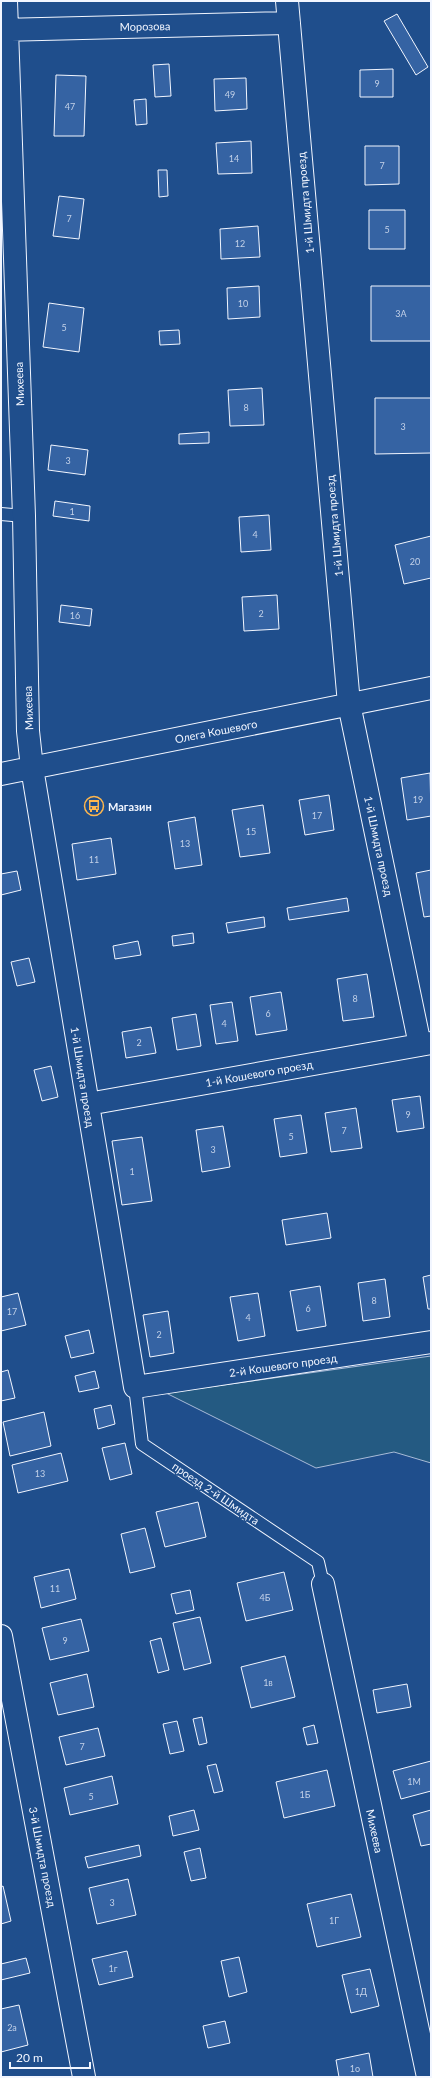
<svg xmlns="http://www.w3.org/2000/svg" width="432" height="2078" viewBox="0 0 432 2078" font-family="Lato,sans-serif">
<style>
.green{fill:#245a82;stroke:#a8bbd7}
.building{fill:#3563a3;stroke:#f2f6ff}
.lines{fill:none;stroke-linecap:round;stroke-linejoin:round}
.service-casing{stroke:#f2f6ff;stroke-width:14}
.minor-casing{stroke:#f2f6ff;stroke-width:24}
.service{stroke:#1f4e8c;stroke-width:12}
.minor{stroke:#1f4e8c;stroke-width:22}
.labels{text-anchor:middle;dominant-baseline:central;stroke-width:3;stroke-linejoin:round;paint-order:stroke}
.number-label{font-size:9px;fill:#c3d1e8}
.street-label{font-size:11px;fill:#f2f6ff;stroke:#1f4e8c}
.poi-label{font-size:11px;font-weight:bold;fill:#f2f6ff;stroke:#1f4e8c;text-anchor:start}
</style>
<rect width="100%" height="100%" fill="#1f4e8c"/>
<path class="green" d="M 431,1356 L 431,1463 L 394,1452 L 316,1468 L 166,1393 Z"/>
<path class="building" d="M 397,14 L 428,67 L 416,75 L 384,21 Z
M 169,64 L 171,96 L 155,97 L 153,65 Z
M 393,69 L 393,97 L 360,97 L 360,70 Z
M 56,75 L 86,76 L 84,136 L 54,136 Z
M 246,78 L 247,109 L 215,111 L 214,79 Z
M 146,99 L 147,124 L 136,125 L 134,100 Z
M 251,141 L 252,173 L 218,174 L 216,143 Z
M 365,146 L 399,146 L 399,184 L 365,185 Z
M 158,170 L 167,170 L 168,196 L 159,197 Z
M 59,196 L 84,199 L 79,239 L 53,236 Z
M 369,210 L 405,210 L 405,249 L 369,249 Z
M 258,226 L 260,257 L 221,259 L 220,229 Z
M 259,286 L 260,317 L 228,319 L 227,288 Z
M 371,286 L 431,286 L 431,341 L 371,341 Z
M 49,303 L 84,308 L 79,352 L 43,347 Z
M 179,330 L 180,344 L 160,345 L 159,331 Z
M 262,388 L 264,425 L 230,426 L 228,390 Z
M 375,398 L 431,398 L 431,453 L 375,454 Z
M 209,432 L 209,443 L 179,444 L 179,434 Z
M 51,445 L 88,450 L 85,475 L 48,470 Z
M 55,501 L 90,506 L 89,521 L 53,516 Z
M 269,515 L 271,550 L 241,552 L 239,517 Z
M 431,536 L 431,578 L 404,584 L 395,545 Z
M 277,595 L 279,629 L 244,631 L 242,597 Z
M 61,605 L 92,609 L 90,626 L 59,622 Z
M 430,773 L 431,816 L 407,820 L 401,778 Z
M 329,795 L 334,830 L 305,835 L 299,800 Z
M 263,805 L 270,853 L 240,857 L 232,810 Z
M 195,817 L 202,865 L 175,869 L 168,822 Z
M 111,838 L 116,874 L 77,880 L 72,844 Z
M 431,870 L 431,916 L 424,917 L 416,873 Z
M 17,871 L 21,890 L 1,895 L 1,874 Z
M 347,898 L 349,911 L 289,920 L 287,908 Z
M 264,917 L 265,927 L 228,933 L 226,923 Z
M 193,933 L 194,943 L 173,946 L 172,936 Z
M 138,941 L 141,955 L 115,959 L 113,946 Z
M 29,958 L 35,982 L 17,986 L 11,962 Z
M 367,974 L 374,1017 L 343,1021 L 337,979 Z
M 281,992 L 287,1030 L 256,1035 L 250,997 Z
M 232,1002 L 238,1041 L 216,1044 L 210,1005 Z
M 196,1014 L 201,1046 L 177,1050 L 172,1018 Z
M 151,1027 L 156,1053 L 126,1058 L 122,1032 Z
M 51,1066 L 58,1097 L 42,1101 L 34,1070 Z
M 420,1096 L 424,1128 L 397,1132 L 392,1100 Z
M 356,1108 L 362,1148 L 331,1152 L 325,1113 Z
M 301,1115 L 307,1153 L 280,1157 L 274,1119 Z
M 223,1126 L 230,1167 L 202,1172 L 196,1130 Z
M 142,1137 L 152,1201 L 122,1205 L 112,1141 Z
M 327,1213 L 331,1238 L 286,1245 L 282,1220 Z
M 431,1275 L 431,1309 L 428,1309 L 423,1277 Z
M 385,1279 L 390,1317 L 363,1321 L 358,1283 Z
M 320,1286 L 326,1326 L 297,1331 L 290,1291 Z
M 18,1293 L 26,1325 L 1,1331 L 1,1297 Z
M 258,1293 L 265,1336 L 238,1341 L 230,1297 Z
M 168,1311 L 174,1353 L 150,1357 L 143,1315 Z
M 89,1330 L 94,1353 L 71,1358 L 65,1336 Z
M 8,1370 L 15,1398 L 1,1401 L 1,1372 Z
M 95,1371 L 99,1388 L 79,1392 L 75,1376 Z
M 111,1405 L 115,1424 L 98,1429 L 94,1409 Z
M 44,1412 L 51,1446 L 10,1456 L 3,1422 Z
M 125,1443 L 132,1474 L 110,1480 L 102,1448 Z
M 61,1453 L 68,1481 L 18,1493 L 12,1465 Z
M 198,1502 L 206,1537 L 165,1547 L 156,1512 Z
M 145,1528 L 155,1567 L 130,1573 L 121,1534 Z
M 69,1569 L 76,1599 L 41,1608 L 34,1577 Z
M 284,1572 L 293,1610 L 246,1621 L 237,1583 Z
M 190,1590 L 194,1610 L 176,1614 L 171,1594 Z
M 200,1617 L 211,1663 L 184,1670 L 173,1623 Z
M 81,1619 L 89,1651 L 50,1660 L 42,1628 Z
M 161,1638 L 169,1670 L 158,1673 L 150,1641 Z
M 285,1656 L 295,1697 L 251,1708 L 241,1667 Z
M 87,1674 L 94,1707 L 58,1715 L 50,1683 Z
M 407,1684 L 411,1707 L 377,1713 L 373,1690 Z
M 202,1717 L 207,1743 L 199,1745 L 193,1719 Z
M 177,1721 L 184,1751 L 170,1754 L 163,1724 Z
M 314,1725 L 318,1743 L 307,1745 L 303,1728 Z
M 98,1728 L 105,1756 L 66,1765 L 59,1737 Z
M 431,1761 L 431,1791 L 401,1799 L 393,1771 Z
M 216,1764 L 223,1791 L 214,1793 L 207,1766 Z
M 327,1770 L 335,1806 L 284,1818 L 276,1782 Z
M 112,1776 L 118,1804 L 70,1815 L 64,1788 Z
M 194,1810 L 199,1830 L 173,1836 L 169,1816 Z
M 431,1810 L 431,1844 L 421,1846 L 413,1815 Z
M 139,1845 L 141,1856 L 88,1868 L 85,1857 Z
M 200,1848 L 206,1878 L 191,1881 L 184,1852 Z
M 128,1879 L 136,1915 L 97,1924 L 89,1888 Z
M 3,1886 L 11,1921 L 1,1924 L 1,1887 Z
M 351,1894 L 361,1937 L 317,1947 L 307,1904 Z
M 127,1951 L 133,1977 L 99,1985 L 92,1959 Z
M 239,1957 L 247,1992 L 229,1997 L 221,1961 Z
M 26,1958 L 30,1973 L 1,1980 L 1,1964 Z
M 370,1969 L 379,2006 L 351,2013 L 342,1975 Z
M 19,2005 L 28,2045 L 1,2052 L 1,2009 Z
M 225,2021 L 230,2043 L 208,2048 L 203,2026 Z
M 369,2053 L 373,2077 L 339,2077 L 336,2060 Z"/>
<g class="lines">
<g class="service-casing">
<path id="service" d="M 1,514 L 24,516
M 135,1387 L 142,1444 L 318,1562 L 323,1584"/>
</g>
<g class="minor-casing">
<path id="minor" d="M 6,1 L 24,516 L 28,731 L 32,768 L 135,1387 L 431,1342
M 287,1 L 349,704 L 420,1045
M 1,30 L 289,23
M 1,774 L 431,688
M 88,1104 L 431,1043
M 323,1584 L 428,2077
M 1,1636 L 84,2077"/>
</g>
<use href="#service" class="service"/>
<use href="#minor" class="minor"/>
</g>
<defs>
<g id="bus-ring" transform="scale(1)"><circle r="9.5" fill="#1f4e8c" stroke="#ffb74d" stroke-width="1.5"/><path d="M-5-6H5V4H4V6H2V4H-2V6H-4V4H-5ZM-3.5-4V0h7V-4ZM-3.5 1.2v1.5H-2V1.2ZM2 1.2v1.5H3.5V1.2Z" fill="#ffb74d"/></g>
</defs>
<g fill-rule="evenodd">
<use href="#bus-ring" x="94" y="806"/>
</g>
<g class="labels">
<g class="number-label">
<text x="377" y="83">9</text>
<text x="230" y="94">49</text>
<text x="70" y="106">47</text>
<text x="234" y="158">14</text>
<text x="382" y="165">7</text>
<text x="69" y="218">7</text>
<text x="387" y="229">5</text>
<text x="240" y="243">12</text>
<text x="243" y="303">10</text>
<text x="401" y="313">3А</text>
<text x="64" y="327">5</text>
<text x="246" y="407">8</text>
<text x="403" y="426">3</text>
<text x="68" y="460">3</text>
<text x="72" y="511">1</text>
<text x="255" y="534">4</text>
<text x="415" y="561">20</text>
<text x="261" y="613">2</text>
<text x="75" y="615">16</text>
<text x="418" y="799">19</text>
<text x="317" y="815">17</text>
<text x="251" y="831">15</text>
<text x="185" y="843">13</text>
<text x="94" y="859">11</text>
<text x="355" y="998">8</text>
<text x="268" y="1013">6</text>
<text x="224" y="1023">4</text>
<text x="139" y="1042">2</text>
<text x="408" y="1114">9</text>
<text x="344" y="1130">7</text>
<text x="291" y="1136">5</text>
<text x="213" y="1149">3</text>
<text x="132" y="1171">1</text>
<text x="374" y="1300">8</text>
<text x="308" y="1308">6</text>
<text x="12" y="1311">17</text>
<text x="248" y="1317">4</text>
<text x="159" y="1334">2</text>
<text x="40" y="1473">13</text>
<text x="55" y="1588">11</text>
<text x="265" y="1597">4Б</text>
<text x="65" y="1640">9</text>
<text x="268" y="1682">1в</text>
<text x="82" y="1746">7</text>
<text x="414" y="1781">1М</text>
<text x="305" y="1794">1Б</text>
<text x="91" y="1796">5</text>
<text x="112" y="1902">3</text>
<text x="334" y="1920">1Г</text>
<text x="113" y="1968">1г</text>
<text x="361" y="1991">1Д</text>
<text x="12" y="2027">2а</text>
<text x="355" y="2068">1о</text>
</g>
<g class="street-label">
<text transform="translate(145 26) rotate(-1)">Морозова</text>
<text transform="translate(305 203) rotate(-95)">1-й Шмидта проезд</text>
<text transform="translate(19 384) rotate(-92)">Михеева</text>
<text transform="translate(334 526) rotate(-95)">1-й Шмидта проезд</text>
<text transform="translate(28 708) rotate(-92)">Михеева</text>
<text transform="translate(216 731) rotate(-11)">Олега Кошевого</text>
<text transform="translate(379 846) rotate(78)">1-й Шмидта проезд</text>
<text transform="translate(259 1073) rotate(-10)">1-й Кошевого проезд</text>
<text transform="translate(83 1077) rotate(81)">1-й Шмидта проезд</text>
<text transform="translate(283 1365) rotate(-8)">2-й Кошевого проезд</text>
<text transform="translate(216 1493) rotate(34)">проезд 2-й Шмидта</text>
<text transform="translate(375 1831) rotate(78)">Михеева</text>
<text transform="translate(43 1857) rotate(79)">3-й Шмидта проезд</text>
</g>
<g class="poi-label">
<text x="108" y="806">Магазин</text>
</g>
</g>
<rect width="432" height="2078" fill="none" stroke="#f2f6ff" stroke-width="4"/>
<path d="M10 2062v6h80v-6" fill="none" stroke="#f2f6ff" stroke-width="2"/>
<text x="16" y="2062" font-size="12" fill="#f2f6ff" stroke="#1f4e8c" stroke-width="3" paint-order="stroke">20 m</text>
</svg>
